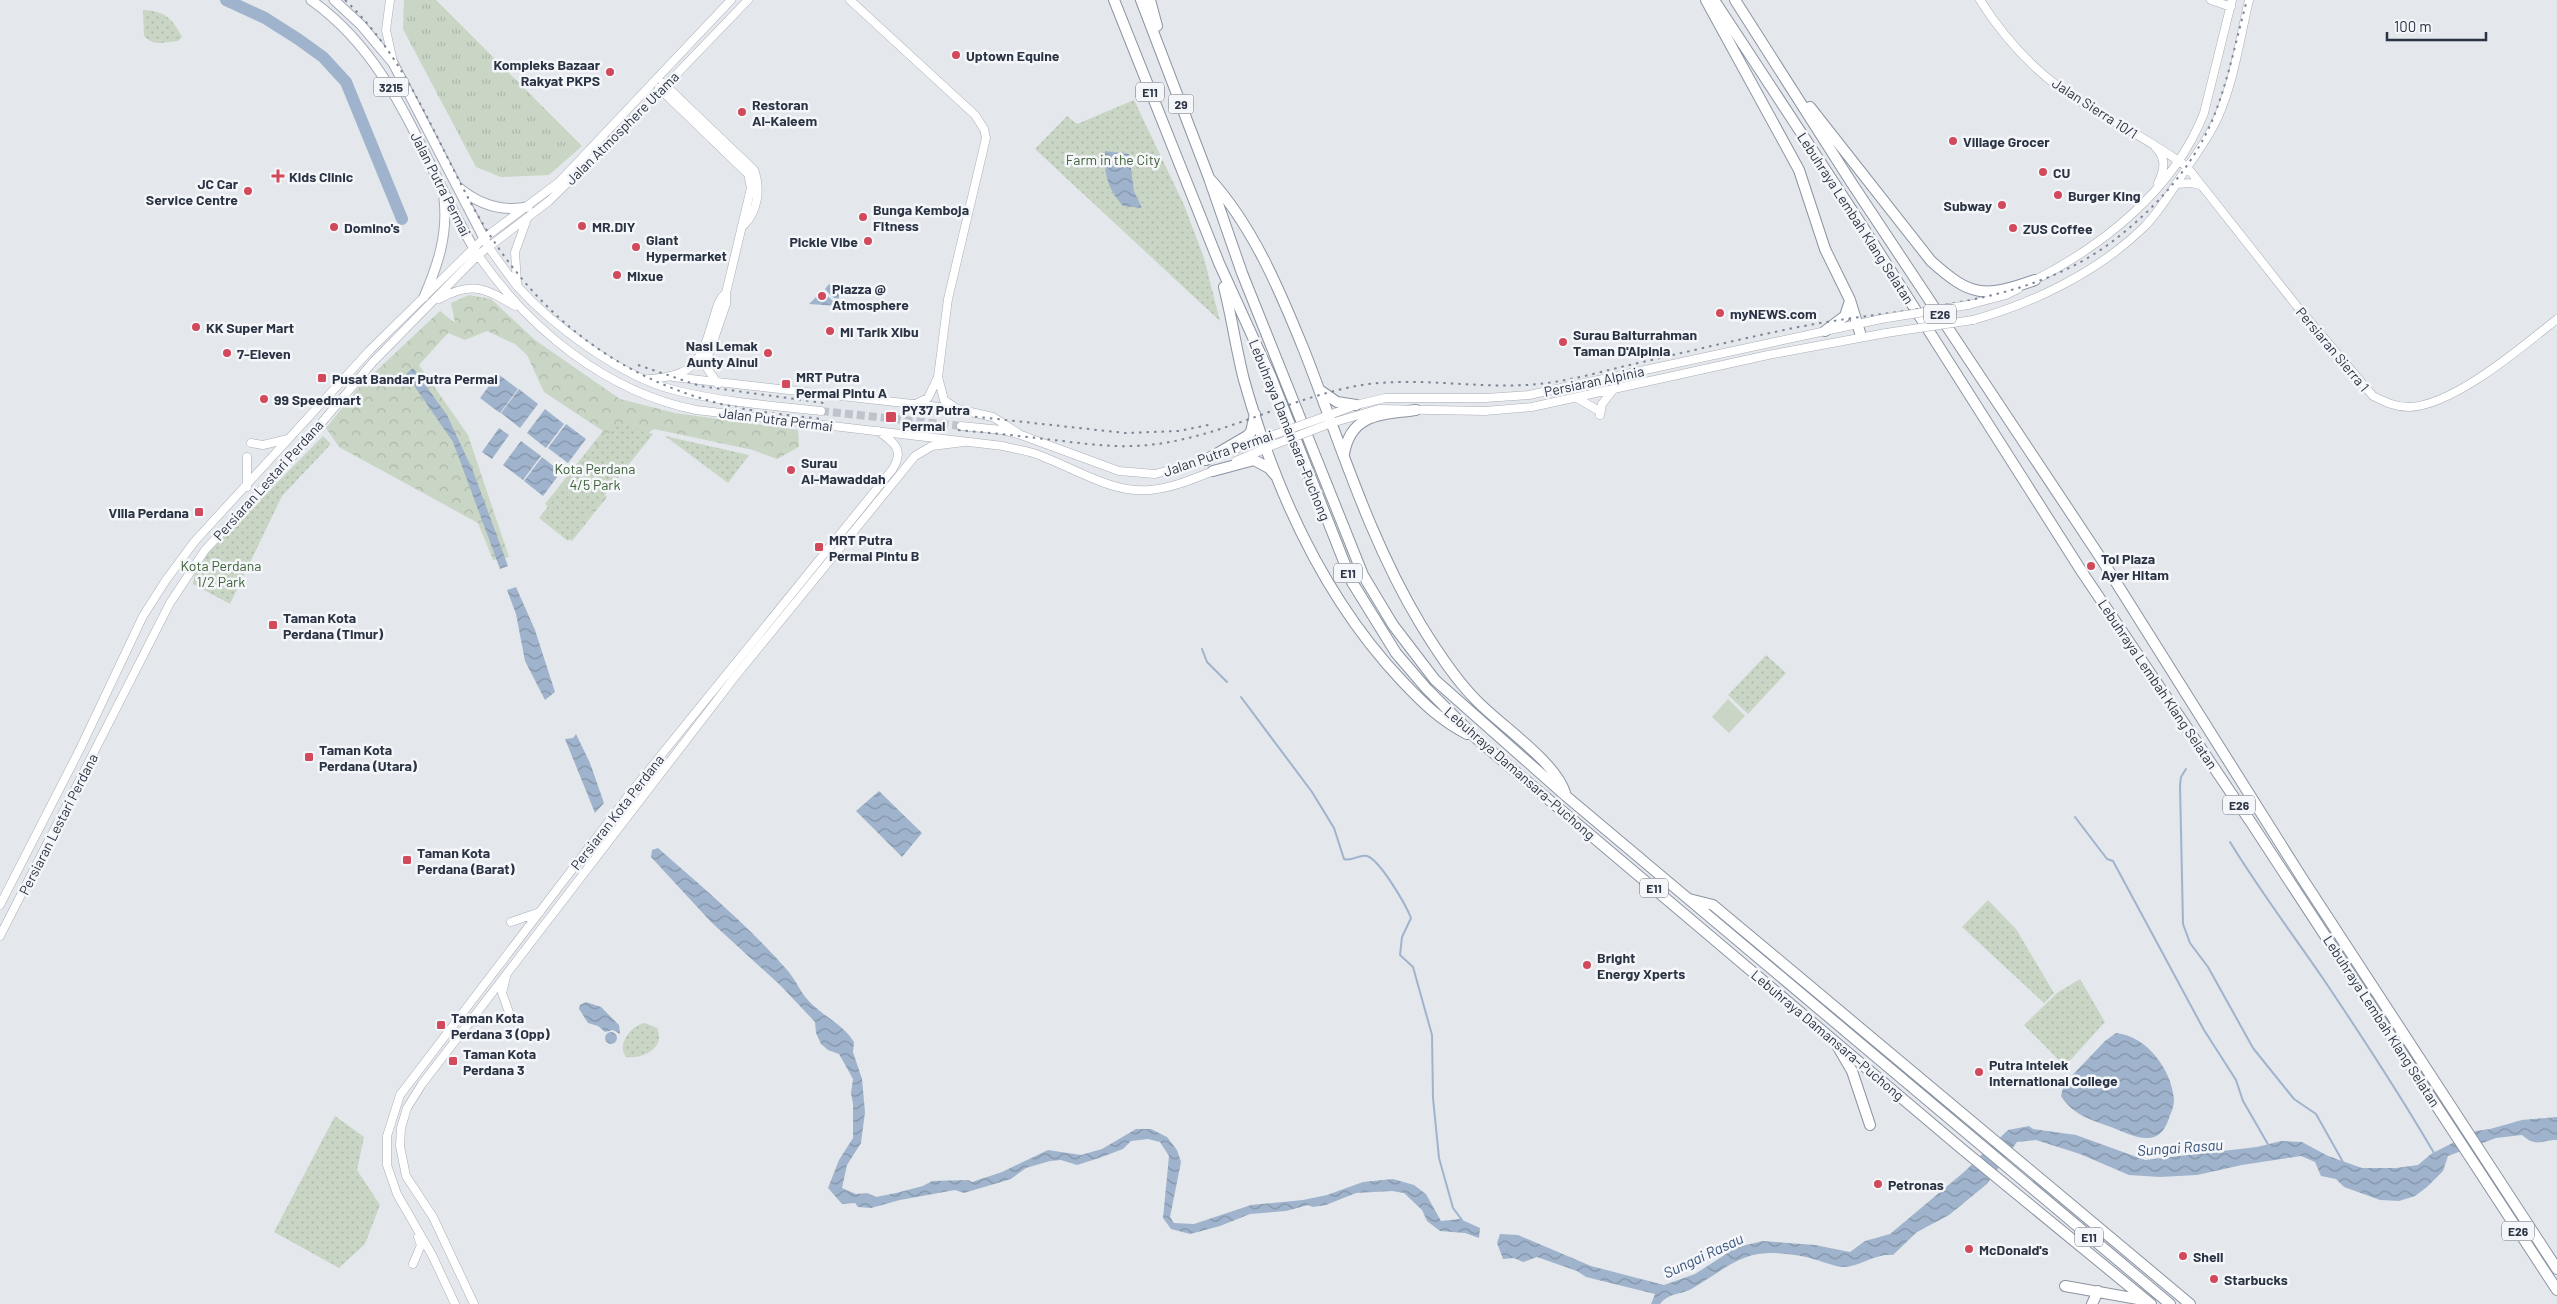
<svg xmlns="http://www.w3.org/2000/svg" width="2557" height="1304" viewBox="0 0 2557 1304" font-family="Barlow,sans-serif">
<style>
.grass{fill:url(#grass-tufts)}
.forest{fill:url(#forest-crowns)}
.park{fill:url(#park-dots)}
.pitch{fill:#c9d6c5}
.water{fill:url(#water-waves)}
.lines{fill:none;stroke-linecap:round;stroke-linejoin:round}
.stream{stroke:#9fb4cc;stroke-width:2}
.river{stroke:#9fb4cc;stroke-width:12}
.secondary-tunnel{stroke:#bfc3cb;stroke-width:8;stroke-dasharray:8 4;stroke-linecap:butt}
.secondary-casing{stroke:#a9aeb7;stroke-width:9}
.primary-casing{stroke:#a3abb8;stroke-width:11}
.highway-casing{stroke:#8b94a3;stroke-width:12}
.secondary{stroke:#fff;stroke-width:8}
.primary{stroke:#fff;stroke-width:9}
.highway{stroke:#fff;stroke-width:10}
.rail{stroke:#7d8696;stroke-width:2;stroke-dasharray:2.5 5;stroke-linecap:butt}
.secondary-bridge-casing{stroke:#a9aeb7;stroke-width:9;stroke-linecap:butt}
.secondary-bridge{stroke:#fff;stroke-width:8}
.poi-dot{fill:#d1495b;stroke:#f4f6f9;stroke-width:2}
.labels{text-anchor:middle;dominant-baseline:central;stroke-width:5;stroke-linejoin:round;paint-order:stroke}
.shield{fill:#f4f6f9;stroke:#676e7b;stroke-width:1}
.shield-label{font-size:12px;font-weight:bold;fill:#2b3445}
.poi-label{font-size:14px;font-weight:bold;fill:#2b3445;stroke:#f4f6f9;text-anchor:start}
.street-label{font-size:14px;fill:#2b3445;stroke:#f4f6f9}
.park-label{font-size:14px;fill:#3f6138;stroke:#f4f6f9}
.water-label{font-size:15px;font-style:italic;fill:#34527a;stroke:#f4f6f9}
</style>
<defs>
<pattern id="grass-tufts" width="24" height="20" patternUnits="userSpaceOnUse" patternTransform="scale(1.25)"><rect width="24" height="20" fill="#c9d6c5"/><path d="M3 7l-1-3M5 7V3M7 7l1-3M15 17l-1-3M17 17v-4M19 17l1-3" fill="none" stroke="#adb8ab"/></pattern>
<pattern id="forest-crowns" width="20" height="18" patternUnits="userSpaceOnUse" patternTransform="scale(1.25)"><rect width="20" height="18" fill="#c9d6c5"/><path d="M2 6a3 3 0 1 1 6 0M12 15a3 3 0 1 1 6 0" fill="none" stroke="#adb8ab"/></pattern>
<pattern id="park-dots" width="8" height="8" patternUnits="userSpaceOnUse" patternTransform="scale(1.25)"><rect width="8" height="8" fill="#c9d6c5"/><path d="M2 2h.1M6 6h.1" fill="none" stroke="#adb8ab" stroke-width="1.8" stroke-linecap="round"/></pattern>
<pattern id="water-waves" width="16" height="10" patternUnits="userSpaceOnUse" patternTransform="scale(1.25)"><rect width="16" height="10" fill="#9fb4cc"/><path d="M0 5q4-4 8 0t8 0" fill="none" stroke="#8293a7"/></pattern>
</defs>
<rect width="100%" height="100%" fill="#e4e7ec"/>
<path class="grass" d="M 404,0 L 436,0 L 582,146 L 549,175 L 501,177 L 476,167 L 403,29 Z"/>
<path class="forest" d="M 469,295 L 491,299 L 535,340 L 620,399 L 675,413 L 798,430 L 799,447 L 777,459 L 753,450 L 654,429 L 630,445 L 599,491 L 607,497 L 572,541 L 558,531 L 558,515 L 545,504 L 603,431 L 544,392 L 527,355 L 515,344 L 487,331 L 465,340 L 448,333 L 419,365 L 468,435 L 509,557 L 493,560 L 478,523 L 339,447 L 326,428 L 359,387 L 440,311 L 455,323 L 451,303 Z"/>
<path class="park" d="M 143,10 C 165,11 172,18 182,37 L 178,41 C 164,42 155,47 144,36 Z
M 1134,100 L 1184,205 L 1204,258 L 1220,321 L 1035,149 L 1067,116 L 1077,124 Z
M 620,422 L 653,434 L 568,541 L 539,518 L 580,465 Z
M 323,436 L 331,444 L 282,496 L 230,604 L 193,584 L 195,573 L 210,551 Z
M 665,436 L 749,455 L 728,483 Z
M 1766,655 L 1786,673 L 1748,714 L 1728,695 Z
M 1988,900 L 2016,929 L 2054,993 L 2044,1003 L 1962,927 Z
M 2080,979 L 2105,1022 L 2065,1066 L 2024,1025 L 2057,993 Z
M 645,1023 L 657,1028 C 666,1048 643,1059 626,1057 C 616,1044 632,1025 645,1023 Z
M 335,1116 L 364,1137 L 357,1170 L 380,1205 L 365,1244 L 339,1268 L 274,1232 Z"/>
<path class="pitch" d="M 1728,699 L 1745,716 L 1729,733 L 1712,717 Z"/>
<path class="water" d="M 1105,151 L 1129,154 L 1134,191 L 1142,208 L 1123,206 C 1107,189 1104,173 1105,151 Z
M 829,284 L 839,294 L 839,306 L 809,304 L 822,291 L 833,301 L 835,299 L 825,289 Z
M 413,368 L 447,415 L 473,471 L 508,566 L 500,569 L 453,442 L 406,374 Z
M 498,374 L 518,389 L 500,413 L 480,398 Z
M 519,389 L 538,404 L 520,428 L 501,413 Z
M 545,409 L 564,424 L 546,448 L 527,433 Z
M 566,424 L 586,439 L 568,463 L 548,448 Z
M 499,428 L 509,435 L 492,459 L 482,452 Z
M 521,441 L 541,456 L 523,480 L 503,465 Z
M 542,457 L 561,472 L 543,496 L 524,481 Z
M 516,587 L 535,630 L 555,692 L 545,700 L 525,661 L 516,614 L 507,590 Z
M 576,734 L 590,763 L 604,803 L 595,813 L 565,739 L 573,738 Z
M 879,791 L 922,833 L 902,857 L 856,811 Z
M 658,848 C 702,887 749,926 788,971 C 795,979 800,991 807,999 C 823,1017 841,1022 854,1042 L 853,1052 L 862,1079 L 865,1112 L 861,1143 L 847,1165 L 842,1188 L 856,1194 L 867,1193 L 876,1197 L 896,1193 L 923,1186 L 932,1181 L 968,1180 L 972,1182 L 1002,1172 L 1048,1150 L 1081,1155 L 1102,1149 L 1136,1129 L 1151,1129 L 1167,1137 L 1177,1150 L 1181,1162 L 1170,1217 L 1174,1223 L 1194,1224 L 1251,1205 L 1303,1200 L 1327,1195 L 1363,1182 L 1393,1179 L 1414,1185 L 1426,1194 L 1441,1221 L 1460,1219 L 1480,1228 L 1479,1238 L 1465,1233 L 1440,1231 L 1427,1221 L 1422,1210 L 1404,1193 L 1392,1191 L 1356,1193 L 1326,1205 L 1313,1207 L 1308,1205 L 1286,1211 L 1250,1214 L 1220,1226 L 1190,1234 L 1171,1229 L 1163,1218 L 1169,1156 L 1160,1142 L 1148,1139 L 1131,1141 L 1123,1149 L 1099,1158 L 1077,1165 L 1061,1160 L 1050,1161 L 1026,1168 L 1011,1179 L 964,1193 L 955,1190 L 900,1200 L 871,1208 L 858,1207 L 855,1203 L 842,1204 L 828,1188 L 839,1160 L 853,1138 L 853,1104 L 851,1093 L 853,1079 L 839,1054 L 828,1050 L 821,1044 L 816,1033 L 815,1022 L 780,985 L 711,922 L 651,857 L 652,850 Z
M 586,1002 L 601,1007 L 619,1025 L 620,1034 L 613,1030 L 605,1032 L 598,1026 L 588,1023 L 579,1009 L 580,1005 Z
M605 1038a6 6 0 1 1 12 0a6 6 0 1 1-12 0Z
M 2116,1033 C 2147,1036 2172,1070 2174,1100 C 2174,1106 2171,1113 2169,1118 C 2166,1128 2160,1138 2148,1138 C 2136,1139 2120,1130 2108,1126 C 2089,1119 2072,1114 2061,1096 L 2064,1084 L 2105,1041 Z
M 2557,1117 L 2557,1140 C 2540,1140 2537,1148 2522,1135 L 2496,1138 L 2448,1156 L 2443,1171 L 2427,1187 L 2415,1196 L 2399,1201 L 2380,1200 L 2344,1187 L 2336,1179 L 2321,1176 L 2315,1162 L 2301,1156 L 2242,1165 L 2197,1175 L 2160,1177 L 2129,1175 L 2080,1154 L 2036,1140 L 2017,1142 L 1987,1184 L 1949,1215 L 1917,1232 L 1893,1255 C 1875,1253 1861,1267 1843,1267 C 1835,1267 1816,1259 1806,1257 C 1747,1246 1741,1259 1693,1288 C 1682,1295 1669,1292 1660,1304 L 1651,1304 L 1655,1294 L 1586,1277 L 1577,1271 L 1537,1257 L 1523,1262 L 1514,1258 L 1503,1259 L 1497,1243 L 1500,1234 L 1518,1235 L 1591,1266 L 1664,1285 L 1695,1274 L 1737,1247 L 1763,1241 L 1815,1245 L 1850,1252 L 1865,1241 L 1890,1234 L 1964,1172 L 2008,1130 L 2029,1126 L 2033,1129 L 2076,1135 L 2145,1160 L 2257,1147 L 2281,1141 L 2302,1142 L 2328,1156 L 2362,1168 L 2396,1168 L 2418,1165 L 2431,1154 L 2476,1131 L 2490,1129 L 2522,1120 Z"/>
<g class="lines">
<path class="stream" d="M 1202,649 L 1207,662 L 1227,682
M 1241,697 L 1312,792 L 1334,828 L 1344,859 C 1352,862 1359,854 1367,856 C 1380,860 1406,905 1411,918 L 1402,937 L 1400,955 L 1413,967 L 1432,1035 L 1433,1098 L 1439,1158 L 1453,1208 L 1462,1220
M 2186,769 L 2181,777 L 2180,785 L 2183,924 L 2190,943 L 2208,967 L 2253,1048 L 2294,1099 L 2316,1114 L 2343,1162
M 2075,817 L 2107,859 L 2113,861 L 2204,1030 L 2236,1080 L 2243,1101 L 2269,1146
M 2230,842 C 2258,888 2291,932 2322,977 C 2361,1035 2399,1093 2434,1153"/>
<path class="river" d="M 226,0 L 265,18 L 298,39 L 323,57 L 346,82 L 402,219"/>
<path class="secondary-tunnel" d="M 821,411 L 961,426"/>
<g class="secondary-casing">
<path id="secondary" d="M 390,0 L 386,30 L 393,62
M 850,0 L 975,115 L 984,129 L 986,138 L 948,299 L 938,377 L 928,398 L 913,405
M 1980,0 C 2001,33 2029,65 2060,88 C 2101,117 2147,137 2187,167 L 2296,305 L 2373,396 C 2385,402 2395,407 2409,407 C 2453,406 2522,347 2557,319
M 2211,0 L 2231,7
M 663,83 L 754,170 C 761,188 758,211 744,225
M 2156,148 C 2167,159 2164,171 2158,183
M 2176,184 L 2192,183 L 2200,185
M 488,246 C 497,259 507,273 517,286 C 553,326 622,377 674,390 C 722,402 773,406 821,411
M 478,255 C 529,329 606,392 696,410 L 1003,446 C 1013,449 1024,450 1033,453 C 1070,465 1110,494 1150,490 C 1173,488 1195,478 1216,470
M 2031,282 C 2103,246 2174,190 2204,113 L 2232,0
M 517,283 L 515,252 L 527,219
M 439,299 C 472,281 485,288 515,306
M 1968,305 L 2006,295 L 2018,289
M 1973,320 C 2034,303 2098,272 2144,227 C 2161,210 2173,188 2186,169 C 2198,152 2210,135 2218,117 C 2234,81 2240,38 2249,0
M 673,377 L 957,409 L 993,417 L 1021,435
M 938,377 L 944,400 L 956,408
M 648,379 C 697,376 701,360 714,317 C 717,308 718,299 726,293 L 751,188 L 748,174 L 659,88
M 718,384 L 705,365 L 726,304 L 726,293
M 1577,398 L 1599,411
M 1600,415 L 1602,404 L 1613,390
M 1324,417 L 1356,405 L 1385,398 L 1485,398 L 1529,395 L 1881,319
M 1328,424 L 1379,409 L 1485,411 L 1532,407 L 1768,355 L 1886,333
M 961,426 L 1002,430 L 1021,435 L 1119,471 L 1155,474 L 1210,459
M 251,443 L 263,445 L 288,439
M 1225,453 L 1266,437
M 247,457 L 247,487
M 1236,461 L 1269,447
M 0,905 L 80,749 L 143,616 L 166,580 L 195,541 L 370,350 L 483,239 L 559,182 L 731,0
M 511,922 L 540,912
M 0,936 L 170,603 L 205,550 L 295,454 L 373,362 L 478,255 L 549,201 L 642,110 L 748,0
M 506,977 L 502,993 L 510,1015
M 471,1022 L 486,1019 L 498,1021
M 413,1264 L 421,1245 L 418,1237
M 455,1304 L 432,1255 L 397,1194 L 387,1165 L 387,1136 L 400,1095 L 632,791 L 892,470 C 905,450 895,443 878,431
M 474,1304 L 433,1217 L 406,1176 L 400,1146 L 401,1128 L 407,1108 L 422,1084 L 734,678 L 915,456 L 932,446 L 964,442"/>
</g>
<g class="primary-casing">
<path id="primary" d="M 311,0 C 400,63 423,167 478,255
M 334,0 L 361,25 L 393,63 L 488,246
M 458,187 C 478,204 502,212 528,207
M 424,297 C 438,265 448,234 444,199"/>
</g>
<g class="highway-casing">
<path id="highway" d="M 1114,0 L 1219,263 L 1271,377 L 1352,582 L 1396,653 L 1426,688 L 1477,739 L 1962,1149 L 2151,1304
M 1141,0 L 1209,178 C 1253,226 1280,291 1304,350 C 1340,442 1369,539 1421,625 C 1437,651 1455,679 1477,701 C 1500,725 1556,762 1565,793
M 1150,0 L 1157,26
M 1706,0 L 1799,170 L 1825,249 L 1850,300 L 1861,336
M 1714,0 L 1861,224 L 2082,572 L 2252,824 L 2557,1290
M 1735,0 L 1851,182 L 2102,560 L 2302,878 L 2557,1269
M 1810,107 L 1931,261 C 1971,297 1984,298 2035,280
M 1209,178 L 1242,273 L 1363,575 L 1393,625 L 1435,680 L 1566,796 L 2170,1304
M 1224,287 C 1232,318 1236,349 1244,380 C 1275,490 1323,598 1403,682 C 1424,704 1440,720 1467,734
M 1825,331 L 1845,316 L 1850,301
M 1321,391 L 1337,402 L 1356,405
M 1344,454 C 1351,413 1381,415 1416,410
M 1206,460 L 1247,436 L 1251,432 L 1255,414
M 1213,471 L 1254,460 L 1269,468 L 1275,475
M 1689,899 L 1713,905 L 2190,1304
M 1838,1047 L 1852,1071 L 1870,1125
M 2065,1286 L 2143,1300
M 2092,1304 L 2098,1291"/>
</g>
<use href="#secondary" class="secondary"/>
<use href="#primary" class="primary"/>
<use href="#highway" class="highway"/>
<path class="rail" d="M 345,0 C 401,53 428,121 463,188 C 518,297 601,373 721,404 C 754,412 788,415 822,419
M 638,365 L 700,386 L 824,403
M 960,415 L 1125,433 L 1179,431 L 1213,424
M 958,430 C 990,433 1022,436 1053,440 C 1080,443 1107,447 1134,446 C 1214,443 1284,398 1362,385 C 1421,376 1480,390 1539,384 C 1568,381 1597,373 1625,366 C 1678,354 1731,341 1784,330 C 1893,306 2015,312 2109,244 C 2152,212 2191,170 2212,121 C 2228,82 2236,40 2247,0"/>
<g class="secondary-bridge-casing">
<path id="secondary-bridge" d="M 1881,319 L 1968,305
M 1886,333 L 1973,320
M 1268,437 L 1324,417
M 1271,446 L 1326,425"/>
</g>
<use href="#secondary-bridge" class="secondary-bridge"/>
</g>
<g class="poi-dot">
<circle cx="956" cy="55" r="5"/>
<circle cx="610" cy="72" r="5"/>
<circle cx="742" cy="112" r="5"/>
<circle cx="1953" cy="141" r="5"/>
<circle cx="2043" cy="172" r="5"/>
<path d="M275.5 168.5h5v5h5v5h-5v5h-5v-5h-5v-5h5z"/>
<circle cx="248" cy="191" r="5"/>
<circle cx="2058" cy="195" r="5"/>
<circle cx="2002" cy="205" r="5"/>
<circle cx="863" cy="217" r="5"/>
<circle cx="582" cy="226" r="5"/>
<circle cx="334" cy="227" r="5"/>
<circle cx="2013" cy="228" r="5"/>
<circle cx="868" cy="241" r="5"/>
<circle cx="636" cy="247" r="5"/>
<circle cx="617" cy="275" r="5"/>
<circle cx="822" cy="296" r="5"/>
<circle cx="1720" cy="313" r="5"/>
<circle cx="196" cy="327" r="5"/>
<circle cx="830" cy="331" r="5"/>
<circle cx="1563" cy="342" r="5"/>
<circle cx="227" cy="353" r="5"/>
<circle cx="768" cy="353" r="5"/>
<rect x="317" y="373" width="10" height="10" rx="2.5"/>
<rect x="781" y="379" width="10" height="10" rx="2.5"/>
<circle cx="264" cy="399" r="5"/>
<rect x="885" y="411" width="12" height="12" rx="2.5"/>
<circle cx="791" cy="470" r="5"/>
<rect x="194" y="507" width="10" height="10" rx="2.5"/>
<rect x="814" y="542" width="10" height="10" rx="2.5"/>
<circle cx="2091" cy="566" r="5"/>
<rect x="268" y="620" width="10" height="10" rx="2.5"/>
<rect x="304" y="752" width="10" height="10" rx="2.5"/>
<rect x="402" y="855" width="10" height="10" rx="2.5"/>
<circle cx="1587" cy="965" r="5"/>
<rect x="436" y="1020" width="10" height="10" rx="2.5"/>
<rect x="448" y="1056" width="10" height="10" rx="2.5"/>
<circle cx="1979" cy="1072" r="5"/>
<circle cx="1878" cy="1184" r="5"/>
<circle cx="1969" cy="1249" r="5"/>
<circle cx="2183" cy="1256" r="5"/>
<circle cx="2214" cy="1279" r="5"/>
</g>
<g class="labels">
<g class="shield">
<rect x="373.5" y="77.5" width="35" height="19" rx="4"/>
<rect x="1136" y="82.5" width="28" height="19" rx="4"/>
<rect x="1168.5" y="94.5" width="25" height="19" rx="4"/>
<rect x="1924" y="304.5" width="32" height="19" rx="4"/>
<rect x="1334" y="563.5" width="28" height="19" rx="4"/>
<rect x="2223" y="795.5" width="32" height="19" rx="4"/>
<rect x="1640" y="878.5" width="28" height="19" rx="4"/>
<rect x="2502" y="1221.5" width="32" height="19" rx="4"/>
<rect x="2075" y="1227.5" width="28" height="19" rx="4"/>
</g>
<g class="shield-label">
<text x="391" y="87">3215</text>
<text x="1150" y="92">E11</text>
<text x="1181" y="104">29</text>
<text x="1940" y="314">E26</text>
<text x="1348" y="573">E11</text>
<text x="2239" y="805">E26</text>
<text x="1654" y="888">E11</text>
<text x="2518" y="1231">E26</text>
<text x="2089" y="1237">E11</text>
</g>
<g class="poi-label">
<text x="966" y="55">Uptown Equine</text>
<text x="600" y="64" text-anchor="end">Kompleks Bazaar<tspan x="600" dy="16">Rakyat PKPS</tspan></text>
<text x="752" y="104">Restoran<tspan x="752" dy="16">Al-Kaleem</tspan></text>
<text x="1963" y="141">Village Grocer</text>
<text x="2053" y="172">CU</text>
<text x="289" y="176">Kids Clinic</text>
<text x="238" y="183" text-anchor="end">JC Car<tspan x="238" dy="16">Service Centre</tspan></text>
<text x="2068" y="195">Burger King</text>
<text x="1992" y="205" text-anchor="end">Subway</text>
<text x="873" y="209">Bunga Kemboja<tspan x="873" dy="16">Fitness</tspan></text>
<text x="592" y="226">MR.DIY</text>
<text x="344" y="227">Domino's</text>
<text x="2023" y="228">ZUS Coffee</text>
<text x="646" y="239">Giant<tspan x="646" dy="16">Hypermarket</tspan></text>
<text x="858" y="241" text-anchor="end">Pickle Vibe</text>
<text x="627" y="275">Mixue</text>
<text x="832" y="288">Piazza @<tspan x="832" dy="16">Atmosphere</tspan></text>
<text x="1730" y="313">myNEWS.com</text>
<text x="206" y="327">KK Super Mart</text>
<text x="840" y="331">Mi Tarik Xibu</text>
<text x="1573" y="334">Surau Baiturrahman<tspan x="1573" dy="16">Taman D'Alpinia</tspan></text>
<text x="758" y="345" text-anchor="end">Nasi Lemak<tspan x="758" dy="16">Aunty Ainul</tspan></text>
<text x="237" y="353">7-Eleven</text>
<text x="796" y="376">MRT Putra<tspan x="796" dy="16">Permai Pintu A</tspan></text>
<text x="332" y="378">Pusat Bandar Putra Permai</text>
<text x="274" y="399">99 Speedmart</text>
<text x="902" y="409">PY37 Putra<tspan x="902" dy="16">Permai</tspan></text>
<text x="801" y="462">Surau<tspan x="801" dy="16">Al-Mawaddah</tspan></text>
<text x="189" y="512" text-anchor="end">VIlla Perdana</text>
<text x="829" y="539">MRT Putra<tspan x="829" dy="16">Permai Pintu B</tspan></text>
<text x="2101" y="558">Tol Plaza<tspan x="2101" dy="16">Ayer Hitam</tspan></text>
<text x="283" y="617">Taman Kota<tspan x="283" dy="16">Perdana (Timur)</tspan></text>
<text x="319" y="749">Taman Kota<tspan x="319" dy="16">Perdana (Utara)</tspan></text>
<text x="417" y="852">Taman Kota<tspan x="417" dy="16">Perdana (Barat)</tspan></text>
<text x="1597" y="957">Bright<tspan x="1597" dy="16">Energy Xperts</tspan></text>
<text x="451" y="1017">Taman Kota<tspan x="451" dy="16">Perdana 3 (Opp)</tspan></text>
<text x="463" y="1053">Taman Kota<tspan x="463" dy="16">Perdana 3</tspan></text>
<text x="1989" y="1064">Putra Intelek<tspan x="1989" dy="16">International College</tspan></text>
<text x="1888" y="1184">Petronas</text>
<text x="1979" y="1249">McDonald's</text>
<text x="2193" y="1256">Shell</text>
<text x="2224" y="1279">Starbucks</text>
</g>
<g class="street-label">
<text transform="translate(2095 108) rotate(33)">Jalan Sierra 10/1</text>
<text transform="translate(622 128) rotate(-45)">Jalan Atmosphere Utama</text>
<text transform="translate(441 184) rotate(63)">Jalan Putra Permai</text>
<text transform="translate(1856 218) rotate(57)">Lebuhraya Lembah Klang Selatan</text>
<text transform="translate(2333 349) rotate(50)">Persiaran Sierra 1</text>
<text transform="translate(1594 381) rotate(-12)">Persiaran Alpinia</text>
<text transform="translate(776 419) rotate(7)">Jalan Putra Permai</text>
<text transform="translate(1290 430) rotate(68)">Lebuhraya Damansara–Puchong</text>
<text transform="translate(1218 453) rotate(-19)">Jalan Putra Permai</text>
<text transform="translate(268 480) rotate(-48)">Persiaran Lestari Perdana</text>
<text transform="translate(2158 684) rotate(56)">Lebuhraya Lembah Klang Selatan</text>
<text transform="translate(1520 773) rotate(41)">Lebuhraya Damansara–Puchong</text>
<text transform="translate(617 812) rotate(-52)">Persiaran Kota Perdana</text>
<text transform="translate(58 824) rotate(-63)">Persiaran Lestari Perdana</text>
<text transform="translate(2382 1021) rotate(57)">Lebuhraya Lembah Klang Selatan</text>
<text transform="translate(1828 1035) rotate(40)">Lebuhraya Damansara–Puchong</text>
</g>
<g class="park-label">
<text x="1113" y="159">Farm in the City</text>
<text x="595" y="468">Kota Perdana<tspan x="595" dy="16">4/5 Park</tspan></text>
<text x="221" y="565">Kota Perdana<tspan x="221" dy="16">1/2 Park</tspan></text>
</g>
<g class="water-label">
<text transform="translate(2180 1147) rotate(-4)">Sungai Rasau</text>
<text transform="translate(1703 1255) rotate(-25)">Sungai Rasau</text>
</g>
</g>
<path d="M2387 32v8h99v-8" fill="none" stroke="#2b3445" stroke-width="2.5"/>
<text x="2394" y="32" font-size="15" fill="#2b3445" stroke="#f4f6f9" stroke-width="4" paint-order="stroke">100 m</text>
</svg>
